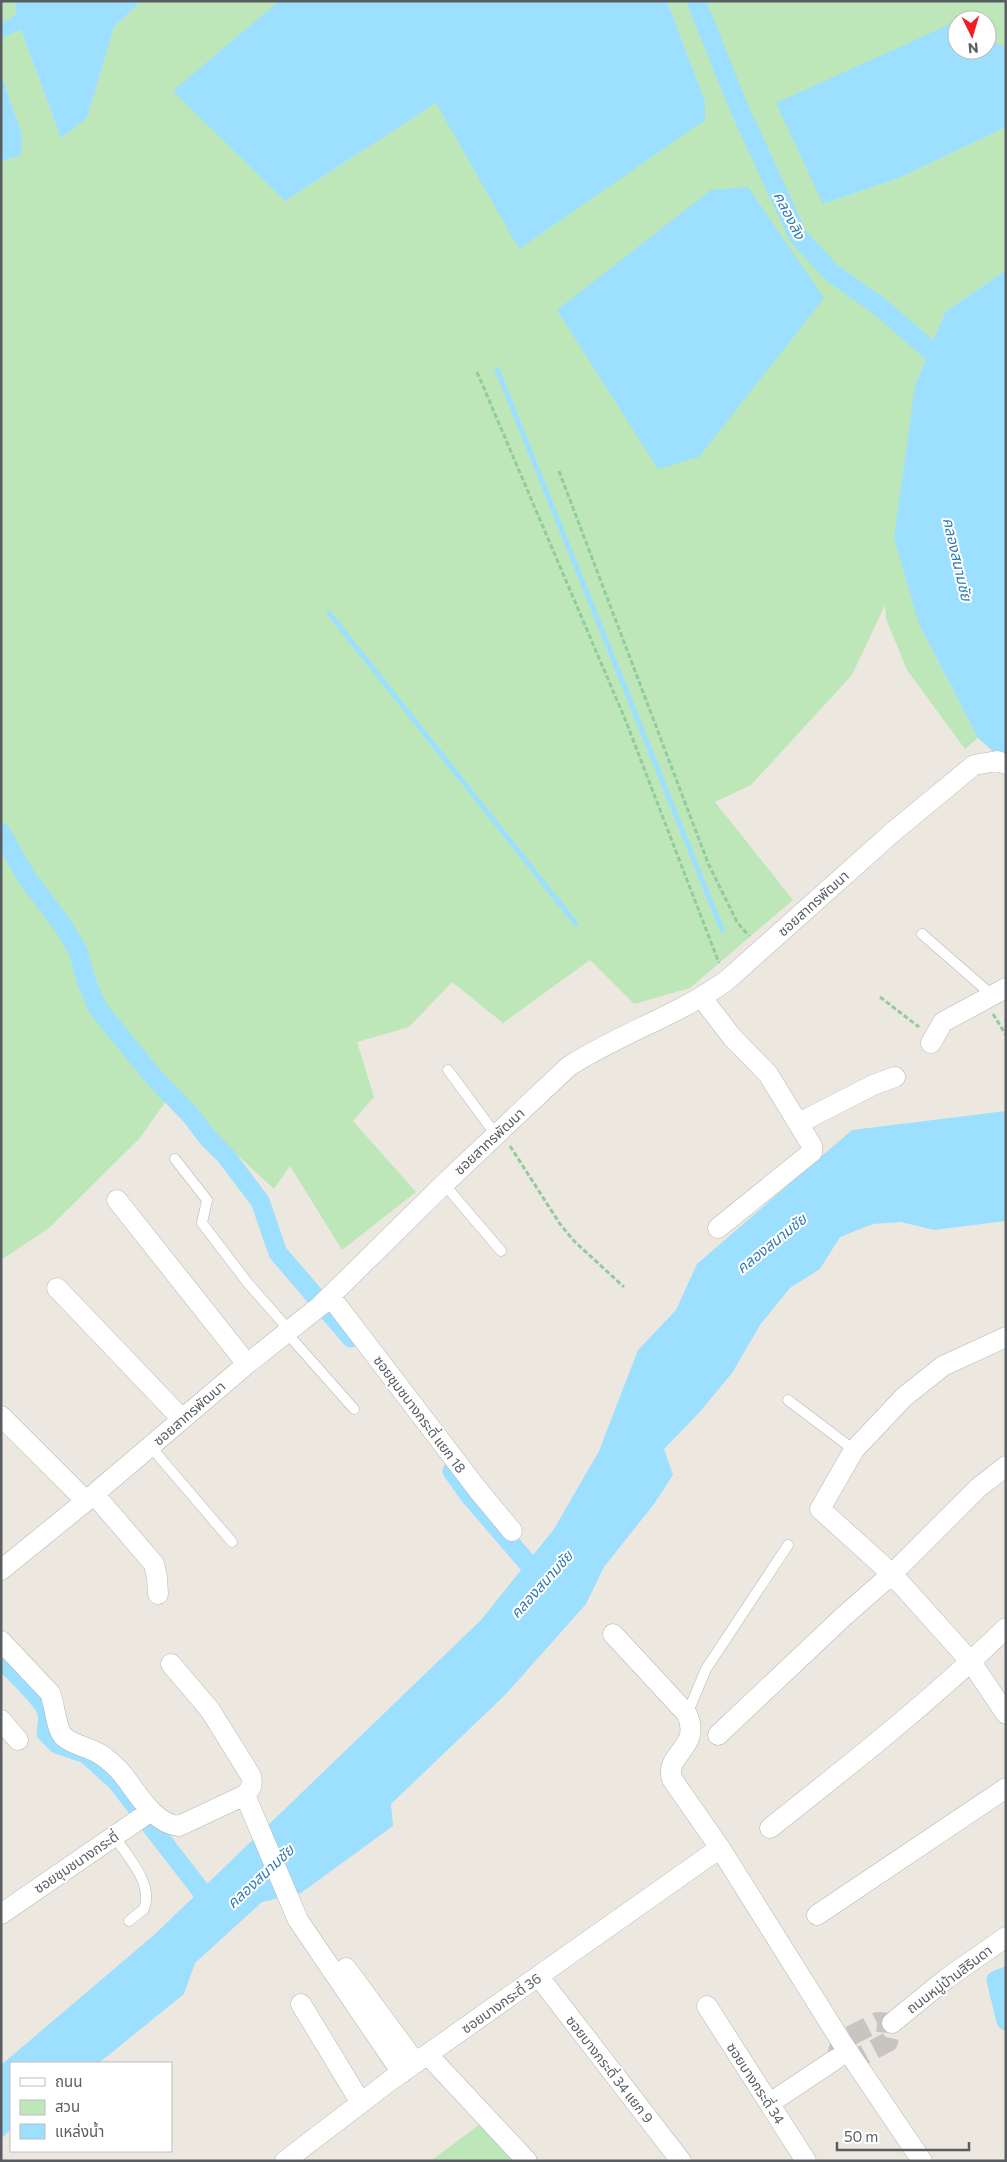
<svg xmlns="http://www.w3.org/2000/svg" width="1007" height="2162" viewBox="0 0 1007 2162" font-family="Commissioner,'Noto Sans Thai',sans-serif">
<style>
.green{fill:#bde7b8}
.water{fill:#9cdfff}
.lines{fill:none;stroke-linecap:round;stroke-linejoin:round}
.stream{stroke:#9cdfff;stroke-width:5}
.canal{stroke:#9cdfff;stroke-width:19}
.street-tunnel{stroke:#c8c5c0;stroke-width:20;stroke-dasharray:20 10;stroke-linecap:butt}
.lane-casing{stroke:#b2b7bb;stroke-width:11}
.street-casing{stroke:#b2b7bb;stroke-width:21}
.path{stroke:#92cb9c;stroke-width:3;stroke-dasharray:5 2.5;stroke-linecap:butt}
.lane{stroke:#fff;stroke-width:10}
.street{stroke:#fff;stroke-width:20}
.labels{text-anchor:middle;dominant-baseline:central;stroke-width:4;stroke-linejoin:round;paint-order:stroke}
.street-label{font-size:14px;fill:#585d62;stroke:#fff}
.water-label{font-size:15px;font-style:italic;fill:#307cb0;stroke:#fff}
</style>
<rect width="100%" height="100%" fill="#ede8df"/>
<path class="green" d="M 1,1 L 15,1 L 16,14 L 1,24 Z
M 141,1 L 279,1 L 174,91 L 285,201 L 436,103 L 705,101 L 667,1 L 1006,1 L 1006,48 L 987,38 L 987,20 L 957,20 L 823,204 L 899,178 L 1006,127 L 1006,270 L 945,312 L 915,386 L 919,624 L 978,738 L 965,749 L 907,670 L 886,619 L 885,605 L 852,675 L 751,785 L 715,802 L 793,900 L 690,988 L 634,1004 L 590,960 L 503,1023 L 452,982 L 409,1027 L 357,1042 L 374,1097 L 353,1121 L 416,1192 L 342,1250 L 290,1166 L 274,1189 L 171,1094 L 140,1138 L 49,1228 L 1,1260 L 1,162 L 21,155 L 22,135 L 1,73 L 1,38 L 21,30 L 61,138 L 87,118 L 114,27 Z
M 480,2124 L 514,2161 L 432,2161 L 432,2160 Z"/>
<path class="water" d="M 15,1 L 141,1 L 114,27 L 87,118 L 61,138 L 21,30 L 1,38 L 1,24 L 16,14 Z
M 279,1 L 667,1 L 705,101 L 705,120 L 519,249 L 436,103 L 285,201 L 173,91 Z
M 957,21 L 957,50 L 987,50 L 987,38 L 1006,48 L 1006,127 L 899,178 L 823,204 L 776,103 Z
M 1,73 L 22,135 L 21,155 L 1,162 Z
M 748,187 L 824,298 L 699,457 L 658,469 L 557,310 L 711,190 Z
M 1006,270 L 1006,763 L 978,738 L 919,624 L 894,538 L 915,386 L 945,312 Z
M 1006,1111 L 1006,1221 L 934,1230 L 901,1222 L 873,1224 L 840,1237 L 820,1269 L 790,1288 L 760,1325 L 732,1373 L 698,1414 L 664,1449 L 673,1475 L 654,1504 L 604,1567 L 586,1604 L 505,1695 L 391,1804 L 393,1826 L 301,1893 L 262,1902 L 195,1963 L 184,1994 L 99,2063 L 11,2063 L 11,2129 L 1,2139 L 1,2065 L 154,1935 L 481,1620 L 554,1529 L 599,1451 L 638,1350 L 676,1310 L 697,1264 L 852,1130 Z"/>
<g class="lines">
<path class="stream" d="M 497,369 L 722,930
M 329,613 L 576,924"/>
<path class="canal" d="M 696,1 L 739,108 L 798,236 L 832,273 L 879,306 L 948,366
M 1,832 L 25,875 L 64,927 L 78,951 L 86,980 L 97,1007 L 151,1074 L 192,1117 L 207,1137 L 225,1155 L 260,1201 L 278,1253 L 351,1338
M 452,1471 L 469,1495 L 543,1581
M 1,1659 C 12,1671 41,1697 46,1710 C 49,1717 47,1726 46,1733 L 57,1744 L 86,1754 L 116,1781 L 216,1910
M 1006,1976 L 996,1980 L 1006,2021"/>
<path class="street-tunnel" d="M 877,2022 L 892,2023 L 888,2042 L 854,2060 L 836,2059 L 841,2041 Z"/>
<g class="lane-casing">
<path id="lane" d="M 922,934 L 993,996
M 448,1070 L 496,1135
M 175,1159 L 207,1200 L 202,1223 L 247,1282 L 289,1330
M 444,1184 L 501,1251
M 286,1332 L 354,1409
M 788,1400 L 854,1450
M 150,1446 L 232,1542
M 687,1714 L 706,1669 L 788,1545
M 114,1836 C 127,1856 154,1883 144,1909 L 129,1921"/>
</g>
<g class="street-casing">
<path id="street" d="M 702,998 L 732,1037 L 768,1074 L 812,1146 L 812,1152 L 807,1156 L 718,1228
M 931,1043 L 943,1022 L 1006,988
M 799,1123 L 873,1085 L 895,1077
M 117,1200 L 247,1364
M 57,1288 L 182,1419
M 330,1296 L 478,1490 L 512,1531
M 1006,1337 L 943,1366 L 904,1397 L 854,1450 L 820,1509 L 892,1574 L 971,1662 L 1006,1714
M 1,1416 L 86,1501
M 94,1494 L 154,1564 L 157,1577 L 158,1594
M 1,1570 L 86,1501 L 247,1364 L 320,1306 L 444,1184 L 568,1067 C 618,1034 677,1016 726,981 L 893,832 L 974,765 L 997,761 L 1006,764
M 613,1634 L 687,1714 C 702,1749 664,1753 672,1779 L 720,1848 L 841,2041 L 922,2161
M 1,1641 L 50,1693 C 55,1704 56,1730 64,1737 C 73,1745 88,1747 98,1753 C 106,1757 113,1764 119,1770 C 135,1788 152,1824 179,1826 L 245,1795
M 171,1664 L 210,1710 L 251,1776 C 253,1785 251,1789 245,1795 L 298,1920 L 402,2073
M 1,1720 L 18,1740
M 718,1735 L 843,1617 L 892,1574 L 978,1488 L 1006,1466
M 770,1828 C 851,1764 932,1700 1006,1628
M 1,1914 L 151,1811
M 817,1915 L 1006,1788
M 346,1968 L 416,2063
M 539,1977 L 681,2161
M 301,2004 L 361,2103
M 707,2006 L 806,2161
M 892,2023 L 946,1979 L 1006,1937
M 428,2055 L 527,2161
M 770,2103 L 836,2059
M 285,2161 L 391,2080 L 720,1848"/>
</g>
<path class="path" d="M 477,372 L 625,719 L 719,963
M 559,471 L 708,863 L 737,922 L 749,936
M 880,997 L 919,1027
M 993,1014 L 1006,1035
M 510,1146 L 560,1224 L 574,1241 L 624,1287"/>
<use href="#lane" class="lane"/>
<use href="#street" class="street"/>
</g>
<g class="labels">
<g class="street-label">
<text transform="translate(813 903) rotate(-42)">ซอยสาทรพัฒนา</text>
<text transform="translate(489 1141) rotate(-43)">ซอยสาทรพัฒนา</text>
<text transform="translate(189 1413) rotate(-41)">ซอยสาทรพัฒนา</text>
<text transform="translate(420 1414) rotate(53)">ซอยชุมชนางกระดี่ แยก 18</text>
<text transform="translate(76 1862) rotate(-34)">ซอยชุมชนางกระดี่</text>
<text transform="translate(949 1979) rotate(-37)">ถนนหมู่บ้านสิรินดา</text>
<text transform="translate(501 2003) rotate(-35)">ซอยบางกระดี่ 36</text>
<text transform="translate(610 2069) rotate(52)">ซอยบางกระดี่ 34 แยก 9</text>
<text transform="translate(756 2083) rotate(57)">ซอยบางกระดี่ 34</text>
</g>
<g class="water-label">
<text transform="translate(790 215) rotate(63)">คลองลิง</text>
<text transform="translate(958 559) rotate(77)">คลองสนามชัย</text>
<text transform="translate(771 1243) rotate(-39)">คลองสนามชัย</text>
<text transform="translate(541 1584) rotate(-48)">คลองสนามชัย</text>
<text transform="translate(260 1876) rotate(-43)">คลองสนามชัย</text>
</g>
</g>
<rect width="1007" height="2162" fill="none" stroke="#585d62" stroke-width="5"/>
<rect x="10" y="2062" width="162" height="90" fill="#ffffff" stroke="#bcbec0"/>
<rect x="20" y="2078" width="25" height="8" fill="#ffffff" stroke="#bcbec0"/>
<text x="55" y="2087" font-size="15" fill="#585d62">ถนน</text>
<rect x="20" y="2100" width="25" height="15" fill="#bde7b8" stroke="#bcbec0"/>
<text x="55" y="2112" font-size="15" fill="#585d62">สวน</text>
<rect x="20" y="2124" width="25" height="15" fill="#9cdfff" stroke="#bcbec0"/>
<text x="55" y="2137" font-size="15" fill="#585d62">แหล่งน้ำ</text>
<g transform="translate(972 35) rotate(175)"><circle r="24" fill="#ffffff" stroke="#bcbec0"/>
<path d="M0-4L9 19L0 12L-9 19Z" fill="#f71a21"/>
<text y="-8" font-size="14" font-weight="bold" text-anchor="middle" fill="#585d62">N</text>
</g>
<path d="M837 2142v8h132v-8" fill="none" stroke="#585d62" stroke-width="2.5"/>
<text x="844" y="2142" font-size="15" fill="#585d62" stroke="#ffffff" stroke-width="4" paint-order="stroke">50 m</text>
</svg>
